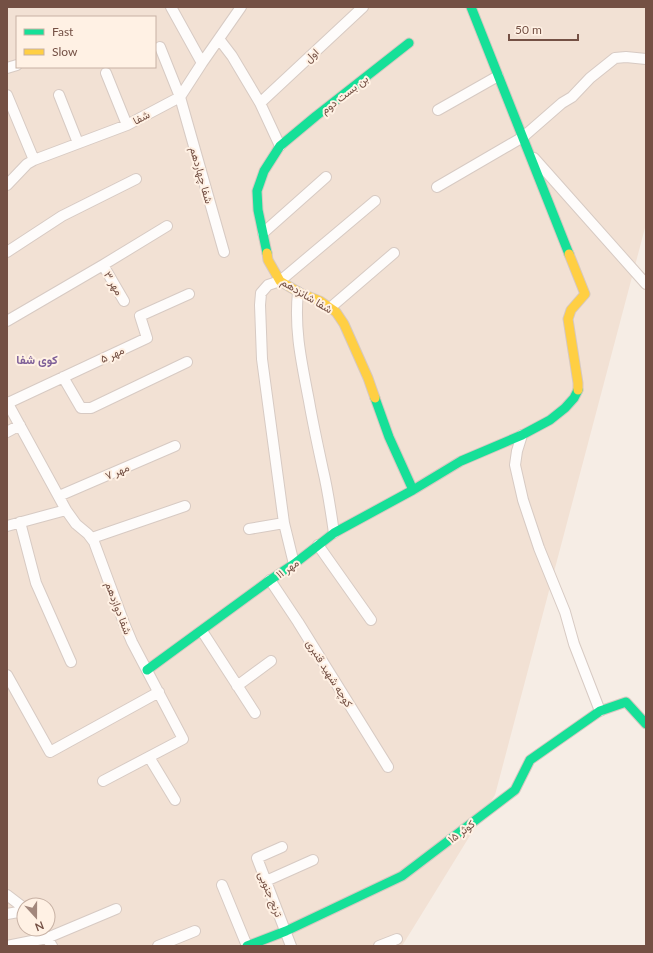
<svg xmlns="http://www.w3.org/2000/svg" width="653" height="953" viewBox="0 0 653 953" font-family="Lato,Vazirmatn,sans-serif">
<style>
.residential{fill:#f2e1d4;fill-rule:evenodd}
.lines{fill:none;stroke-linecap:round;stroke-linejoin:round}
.street-casing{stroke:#d7cac3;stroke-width:12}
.fast-casing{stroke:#d6c8c1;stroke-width:11}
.slow-casing{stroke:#d6c8c1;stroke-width:11}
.street{stroke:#fefcfb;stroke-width:10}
.fast{stroke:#16e098;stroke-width:9}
.slow{stroke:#ffcf43;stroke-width:9}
.labels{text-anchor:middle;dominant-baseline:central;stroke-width:4;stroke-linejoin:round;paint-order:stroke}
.street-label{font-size:11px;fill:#745044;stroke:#fff1e4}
.neighbourhood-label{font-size:12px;font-weight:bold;fill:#7e5f98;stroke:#fff1e4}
</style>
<rect width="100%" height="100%" fill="#f6ede5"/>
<path class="residential" d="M 7,7 L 646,7 L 646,224 L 495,795 L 402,946 L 7,946 ZM 17,17 L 155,17 L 155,67 L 17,67 ZM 24,905 L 48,905 L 48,929 L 24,929 Z"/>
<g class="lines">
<g class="street-casing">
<path id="street" d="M 171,7 L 202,63
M 219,39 L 232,56 L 260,103 L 280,146
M 160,47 L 180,97 L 224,252
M 7,68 L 17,65
M 106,73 L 127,125
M 7,95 L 34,160
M 59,95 L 78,143
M 260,103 L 363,7
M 438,110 L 498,76
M 534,158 L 646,284
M 7,185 L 27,164 L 34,160 L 127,125 L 180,97 L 202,63 L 241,7
M 437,187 L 523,137 L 562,103 L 572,97 L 590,78 L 615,58 L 626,57 L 646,59
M 263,233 L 326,177
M 7,252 L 62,216 L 136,179
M 103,265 L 124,301
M 298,292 C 294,331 302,364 309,401 C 313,424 318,447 323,470 C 328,491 331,512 334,533
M 330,308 L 394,253
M 7,321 L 103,265 L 167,226
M 63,377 L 81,408 L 91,408 L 187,362
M 7,402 L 66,510 L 76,524 L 88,534 L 94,542 L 124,623 L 132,642 L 183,739 L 103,781
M 8,403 L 147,338 L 140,316 L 189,294
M 7,432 L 20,425
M 522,435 L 517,451 L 515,465 L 523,500 L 539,548 L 565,612 L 574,644 L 600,711
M 59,496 L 175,446
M 20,522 L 36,583 L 71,662
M 7,526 L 66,510
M 249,529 L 284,523
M 92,538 L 185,506
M 318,545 L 371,620
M 294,564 L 284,523 L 262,359 L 260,305 L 261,293 L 268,285 L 280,281 L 375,201
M 270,580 L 298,622 L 388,767
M 202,631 L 255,713
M 7,675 L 50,752 L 159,692
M 237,686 L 271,661
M 149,757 L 175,800
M 282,847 L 257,858 L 291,946
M 266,881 L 313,860
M 222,885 L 247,946
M 7,895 L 24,908
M 7,914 L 24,911
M 41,929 L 52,946
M 7,946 L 47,938 L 116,909
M 158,946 L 195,931
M 379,946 L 397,939"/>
</g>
<g class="fast-casing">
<path id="fast" d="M 471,7 L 569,254
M 267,253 L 258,210 L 257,191 L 264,171 L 280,146 L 316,116 L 409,43
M 375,398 L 389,437 L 413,490
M 147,670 L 270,580 L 294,564 L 334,533 L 413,490 L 461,461 L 522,435 L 550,420 L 565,408 L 574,398 L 578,390
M 247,946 L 286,931 L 402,876 L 515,790 L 530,760 L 600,711 L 626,702 L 646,724"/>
</g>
<g class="slow-casing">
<path id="slow" d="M 267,253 L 268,260 L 280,281 L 300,293 L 320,301 L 336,312 L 344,324 L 368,378 L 375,398
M 569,254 L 585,294 L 571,310 L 568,319 L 578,383 L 578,390"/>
</g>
<use href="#street" class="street"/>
<use href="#fast" class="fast"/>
<use href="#slow" class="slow"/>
</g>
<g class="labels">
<g class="street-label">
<text transform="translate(311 55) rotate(-43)">اول</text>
<text transform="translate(344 94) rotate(-38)">بن بست دوم</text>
<text transform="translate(141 117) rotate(-28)">شفا</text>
<text transform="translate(202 175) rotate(74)">شفا چهاردهم</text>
<text transform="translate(114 283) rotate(59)">مهر ۳</text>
<text transform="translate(307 295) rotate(31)">شفا شانزدهم</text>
<text transform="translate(112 354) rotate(-25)">مهر ۵</text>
<text transform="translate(117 471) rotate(-23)">مهر ۷</text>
<text transform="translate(287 568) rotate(-35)">مهر ۱۱</text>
<text transform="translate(119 608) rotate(69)">شفا دوازدهم</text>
<text transform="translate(330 673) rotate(58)">کوچه شهید قنبری</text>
<text transform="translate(461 831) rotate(-37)">کوثر ۱۵</text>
<text transform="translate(271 894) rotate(68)">ترنج جنوبی</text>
</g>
<g class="neighbourhood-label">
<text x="37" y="359">کوی شفا</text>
</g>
</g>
<rect width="653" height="953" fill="none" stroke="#745044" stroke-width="16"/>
<rect x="16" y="16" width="140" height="52" fill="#fff1e4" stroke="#c7b1a4"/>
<rect x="24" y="29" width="20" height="6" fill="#16e098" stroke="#c7b1a4"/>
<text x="52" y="36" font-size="12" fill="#745044">Fast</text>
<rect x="24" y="49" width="20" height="6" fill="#ffcf43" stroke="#c7b1a4"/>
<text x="52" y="56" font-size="12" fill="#745044">Slow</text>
<g transform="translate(36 917) rotate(159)"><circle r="19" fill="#fff1e4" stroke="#c7b1a4"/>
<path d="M0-3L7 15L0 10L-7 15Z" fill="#a2877c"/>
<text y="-6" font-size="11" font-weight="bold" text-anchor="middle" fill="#745044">N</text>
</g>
<path d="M509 34v6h69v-6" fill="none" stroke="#745044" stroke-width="2"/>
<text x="515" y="34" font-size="12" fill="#745044" stroke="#fff1e4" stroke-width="3" paint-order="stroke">50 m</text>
</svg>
